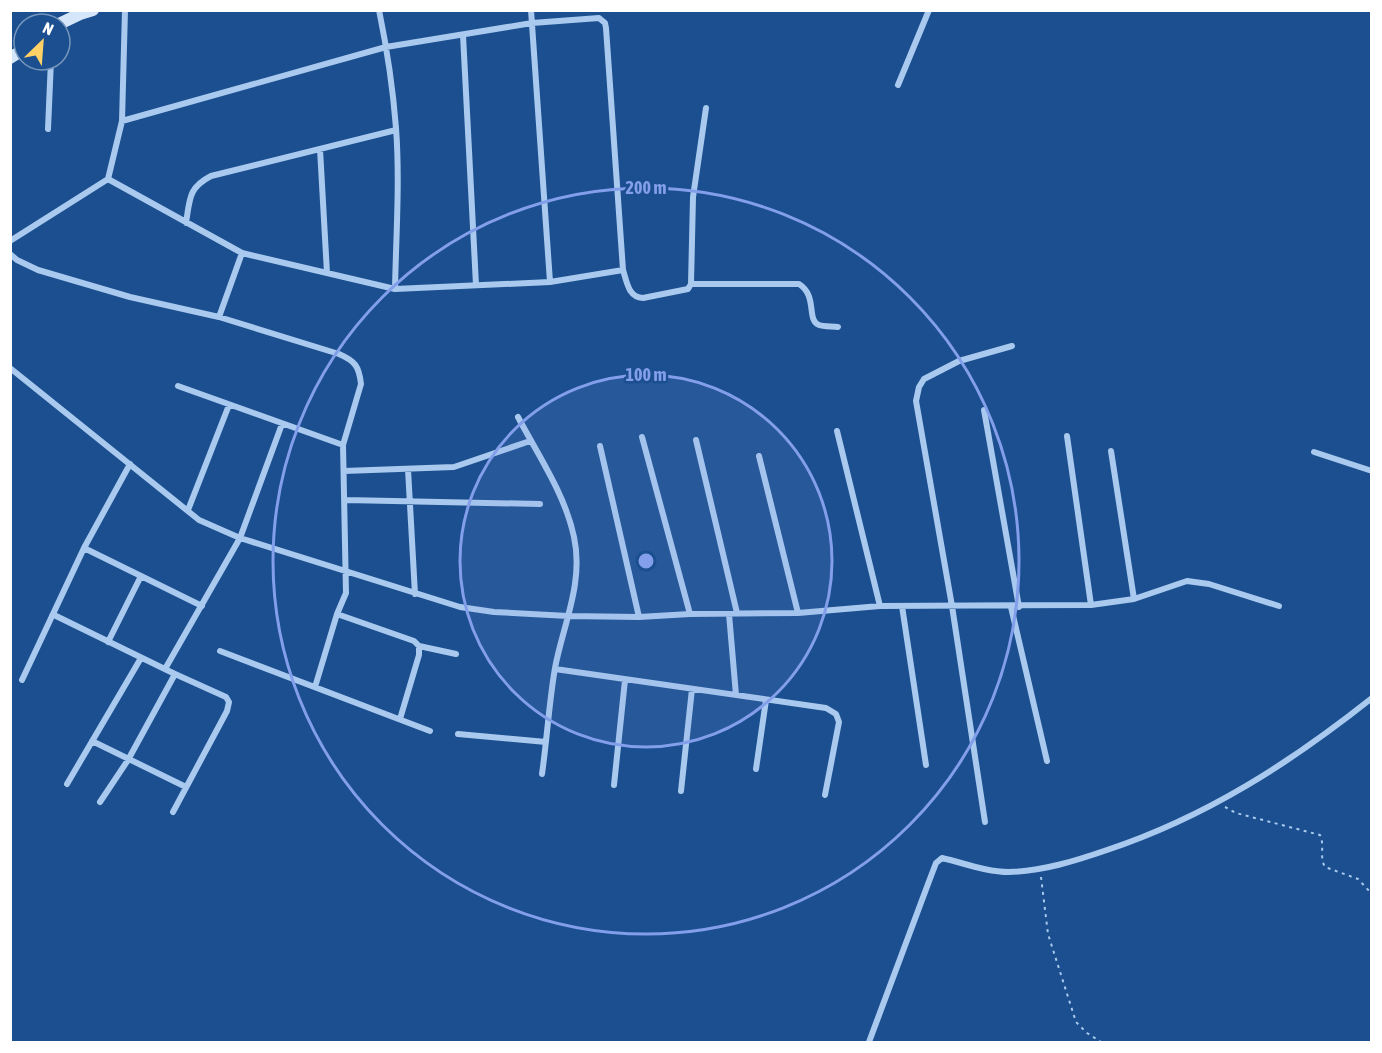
<svg xmlns="http://www.w3.org/2000/svg" width="1382" height="1053" viewBox="0 0 1382 1053" font-family="'Asap Condensed',sans-serif">
<style>
.lines{fill:none;stroke-linecap:round;stroke-linejoin:round}
.path{stroke:#a9c9ee;stroke-width:2;stroke-dasharray:3 4.5;stroke-linecap:butt}
.street{stroke:#a9c9ee;stroke-width:6}
.secondary{stroke:#d6e6fa;stroke-width:12}
.ring{fill:none;stroke:#839eea;stroke-width:3}
.centre{fill:#839eea;stroke:#1b4f8f;stroke-width:3}
.ring-label{font-size:18px;text-anchor:middle;font-weight:bold;fill:#839eea;stroke:#1b4f8f;stroke-width:5;stroke-linejoin:round;paint-order:stroke}
</style>
<rect width="100%" height="100%" fill="#1b4f8f"/>
<g class="lines">
<path class="path" d="M 1225,807 L 1236,813 L 1320,835 C 1325,845 1319,857 1325,867 L 1358,879 L 1372,894
M 1041,877 L 1048,934 L 1076,1022 L 1087,1033 L 1101,1042"/>
<path class="street" d="M 379,10 C 387,49 393,89 396,128 C 400,181 396,236 395,289
M 531,10 L 550,282
M 463,35 L 476,285
M 898,85 L 929,10
M 122,121 L 386,47 L 532,23 L 599,18 L 605,23 L 606,28 L 623,270 C 627,282 628,297 643,298 L 688,289 L 691,284 L 693,197 L 706,108
M 48,129 L 51,60
M 320,149 L 327,273
M 108,179 L 242,253 L 395,289 L 550,282 L 623,270
M 186,223 C 190,199 188,188 211,176 L 396,130
M 10,241 L 108,179 L 122,121 L 125,10
M 10,254 L 17,260 L 38,270 L 130,297 L 219,317 L 339,354 C 355,361 359,366 361,384 L 343,445 L 346,593 L 337,614 L 315,687
M 691,284 L 799,284 C 818,296 806,320 819,325 C 824,327 833,326 838,327
M 219,317 L 242,253
M 10,368 L 199,520 L 240,538 L 460,607 L 494,612 L 568,616 L 639,617 L 690,614 L 798,613 L 880,606 L 1091,605 L 1134,599 L 1187,581 L 1209,584 L 1279,606
M 178,386 L 343,445
M 984,410 L 1019,607
M 518,417 C 538,455 565,494 574,537 C 584,583 563,625 555,668 C 549,703 547,739 542,774
M 837,431 L 880,606
M 1067,436 L 1091,605
M 642,437 L 690,614
M 696,440 L 737,613
M 600,446 L 639,617
M 1111,451 L 1134,599
M 1314,452 L 1372,471
M 759,456 L 798,613
M 130,464 L 84,548 L 141,576
M 408,469 L 415,594
M 344,471 L 454,467 L 530,441
M 346,500 L 540,504
M 188,510 L 229,405
M 902,606 L 926,765
M 1011,607 L 1047,761
M 337,614 L 414,641 L 419,646 L 456,654
M 729,614 L 736,695
M 52,616 L 54,615 L 175,674 L 226,697 L 229,702 L 227,711 L 173,812
M 108,642 L 141,576 L 202,606
M 220,651 L 430,731
M 165,669 L 240,538 L 282,424
M 555,669 L 826,708 L 836,714 L 839,722 L 825,795
M 22,680 L 84,548
M 400,719 L 419,655 L 419,646
M 458,734 L 546,742
M 92,741 L 186,787
M 756,769 L 766,700
M 67,784 L 141,658
M 614,785 L 625,680
M 681,791 L 692,689
M 100,802 L 128,760 L 175,674
M 985,822 L 952,606 L 916,401 L 919,387 L 924,379 L 959,361 L 1012,346
M 869,1042 L 928,884 L 936,863 L 942,858 C 964,863 986,872 1009,872 C 1043,871 1075,861 1107,850 C 1206,817 1290,763 1372,698"/>
<path class="secondary" d="M 59,24 L 80,14 L 93,10
M 10,58 L 24,49"/>
</g>
<circle cx="646" cy="561" r="186" fill="#839eea" fill-opacity=".12"/>
<g class="ring">
<circle cx="646" cy="561" r="186"/>
<circle cx="646" cy="561" r="373"/>
</g>
<circle cx="646" cy="561" r="9" class="centre"/>
<g class="ring-label">
<text x="646" y="194">200 m</text>
<text x="646" y="381">100 m</text>
</g>
<rect width="1382" height="1053" fill="none" stroke="#ffffff" stroke-width="24"/>
<g transform="translate(42 42) rotate(25)"><circle r="28" fill="#1b4f8f" stroke="#7695bc" stroke-width="1.5"/>
<path d="M0-4.5L10 22L0 15L-10 22Z" fill="#ffd166"/>
<text y="-9" font-size="16" font-weight="bold" text-anchor="middle" fill="#ffffff">N</text>
</g>
</svg>
